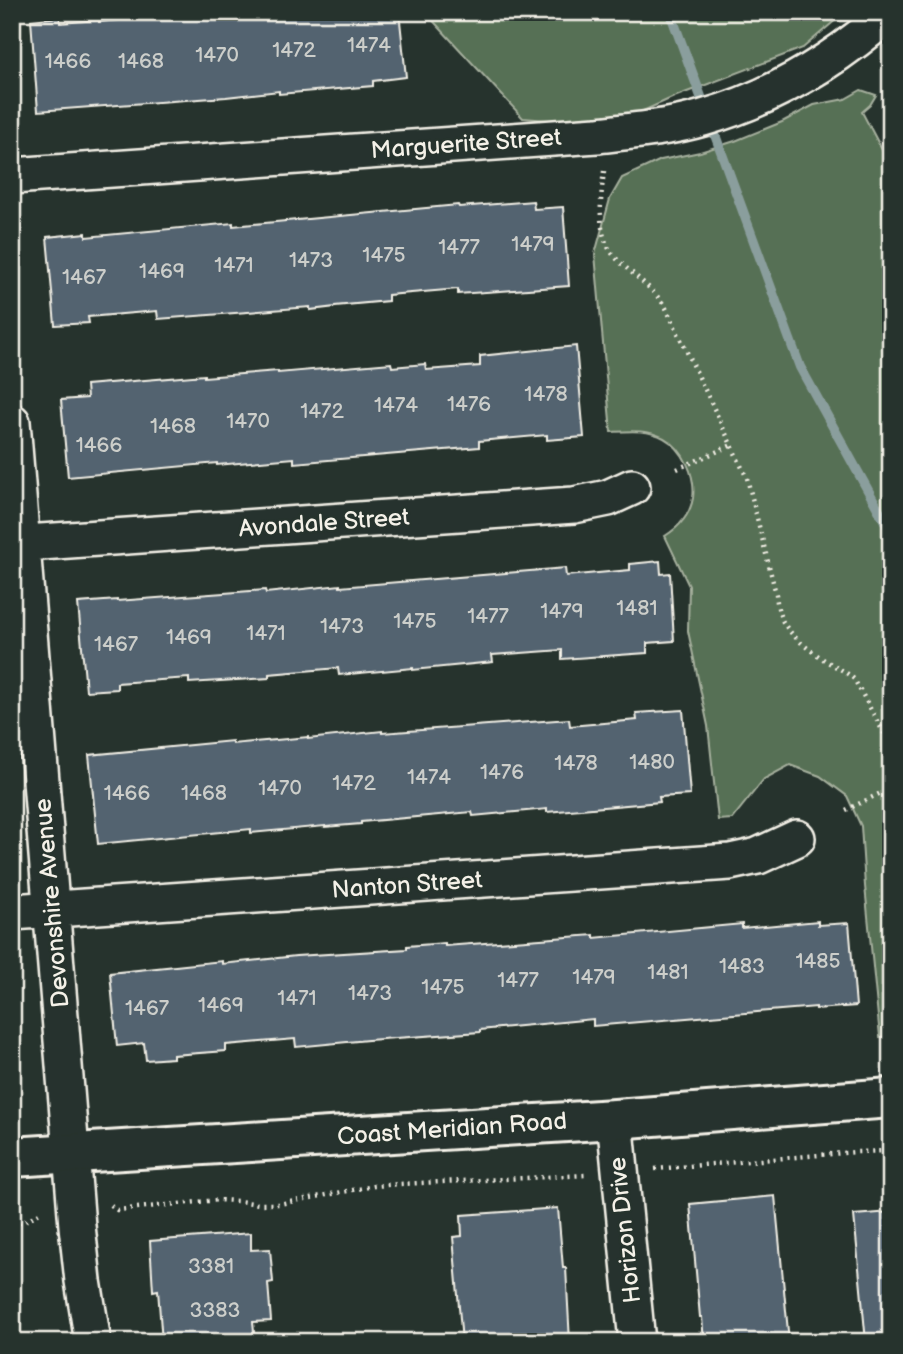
<svg xmlns="http://www.w3.org/2000/svg" width="903" height="1354" viewBox="0 0 903 1354" font-family="'Balsamiq Sans',sans-serif">
<style>
.green{fill:#576f54;stroke:#a6b09e;stroke-width:2}
.lines{fill:none;stroke-linecap:round;stroke-linejoin:round}
.stream{stroke:#8a9e9d;stroke-width:10}
.building{fill:#52636f;stroke:#f4f1e8;stroke-width:2}
.minor-casing{stroke:#f4f1e8;stroke-width:40}
.major-casing{stroke:#f4f1e8;stroke-width:44}
.path{stroke:#f4f1e8;stroke-width:4.5;stroke-dasharray:2 5;stroke-linecap:butt}
.minor{stroke:#26332d;stroke-width:35}
.major{stroke:#26332d;stroke-width:38}
.labels{text-anchor:middle;dominant-baseline:central;stroke-width:5;stroke-linejoin:round;paint-order:stroke}
.number-label{font-size:21px;fill:#ccceca}
.street-label{font-size:24px;fill:#f4f1e8;stroke:#26332d}
</style>
<rect width="100%" height="100%" fill="#26332d"/>
<filter id="ink" filterUnits="userSpaceOnUse"><feTurbulence type="fractalNoise" baseFrequency=".0143" numOctaves="2"/><feDisplacementMap in="SourceGraphic" scale="14" xChannelSelector="R" yChannelSelector="G"/><feConvolveMatrix kernelMatrix="1 2 1 2 8 2 1 2 1" color-interpolation-filters="sRGB"/></filter>
<g filter="url(#ink)">
<path class="green" d="M 425,12 L 845,12 L 803,48 L 674,97 L 612,125 L 523,118 Z
M 861,90 L 876,95 L 870,105 L 862,112 L 891,167 L 891,1036 L 880,1037 L 865,886 L 861,826 L 847,796 L 820,776 L 790,765 L 764,779 L 732,819 L 718,820 L 708,726 L 688,631 L 689,586 L 665,536 C 678,528 690,515 693,498 C 696,476 684,449 664,438 C 648,429 629,431 611,432 L 595,254 L 610,199 L 622,178 L 661,160 L 700,152 L 735,141 L 782,122 L 814,105 L 845,99 Z"/>
<g class="lines">
<path class="stream" d="M 670,12 L 800,367 L 891,532"/>
</g>
<path class="building" d="M 210,12 L 399,12 L 406,77 L 373,81 L 373,86 L 279,94 L 279,91 L 226,97 L 38,111 L 31,20 L 60,17 L 60,23 L 99,20 L 99,22 Z
M 533,201 L 534,209 L 563,207 L 569,286 L 458,294 L 458,289 L 388,295 L 388,301 L 335,306 L 335,307 L 310,310 L 310,307 L 158,319 L 157,311 L 88,317 L 89,323 L 55,325 L 47,237 L 86,233 L 86,237 L 233,223 L 233,226 L 458,205 L 459,207 Z
M 576,346 L 584,437 L 547,440 L 547,435 L 479,441 L 479,447 L 294,463 L 294,458 L 217,465 L 217,463 L 68,477 L 61,400 L 87,398 L 86,385 L 204,375 L 204,377 L 278,371 L 278,373 L 391,363 L 392,367 L 425,364 L 426,370 L 480,366 L 480,356 Z
M 660,561 L 661,574 L 670,573 L 674,641 L 647,643 L 647,653 L 562,659 L 562,650 L 492,655 L 493,662 L 413,670 L 413,668 L 339,675 L 338,668 L 269,674 L 269,678 L 189,683 L 189,678 L 117,683 L 117,689 L 86,691 L 78,603 L 117,600 L 117,601 L 265,590 L 266,593 L 340,585 L 340,587 L 565,568 L 566,576 L 630,570 L 630,564 Z
M 683,710 L 690,795 L 659,797 L 660,802 L 547,812 L 547,809 L 473,816 L 472,812 L 361,822 L 361,824 L 325,827 L 325,826 L 251,833 L 251,829 L 98,844 L 89,755 L 232,741 L 232,744 L 308,737 L 308,739 L 382,731 L 382,733 L 569,719 L 570,726 L 637,720 L 636,713 Z
M 818,921 L 818,925 L 849,923 L 856,1006 L 816,1009 L 816,1007 L 593,1026 L 593,1019 L 480,1030 L 480,1032 L 368,1040 L 296,1047 L 295,1039 L 226,1045 L 226,1051 L 173,1055 L 173,1058 L 146,1060 L 144,1043 L 117,1046 L 110,973 L 222,961 L 222,964 L 296,956 L 407,949 L 407,946 L 445,943 L 445,946 L 594,935 L 594,938 L 742,924 L 742,928 Z
M 775,1196 L 789,1342 L 704,1342 L 702,1317 L 700,1317 L 690,1204 Z
M 558,1208 L 563,1268 L 566,1268 L 570,1342 L 462,1342 L 453,1237 L 462,1236 L 461,1215 Z
M 891,1212 L 891,1342 L 866,1342 L 854,1215 Z
M 251,1233 L 251,1250 L 270,1249 L 273,1282 L 268,1283 L 271,1321 L 253,1322 L 255,1342 L 162,1342 L 158,1290 L 153,1291 L 150,1241 Z"/>
<g class="lines">
<g class="minor-casing">
<path id="minor" d="M 12,176 L 597,135 C 633,131 669,128 703,118 C 773,98 836,60 890,12
M 12,422 L 77,1226 L 83,1281 L 93,1342
M 12,544 L 574,505 L 608,498 L 632,487
M 12,912 L 730,862 L 758,856 L 797,838
M 615,1119 L 637,1342"/>
</g>
<g class="major-casing">
<path id="major" d="M 12,1157 L 615,1119 L 891,1098"/>
</g>
<path class="path" d="M 604,171 C 601,197 595,235 615,257 C 632,275 653,287 666,308 L 747,478 L 776,594 C 777,603 778,612 782,620 C 791,637 811,651 826,661 C 836,667 845,671 854,679 L 891,746
M 677,469 L 732,445
M 846,810 L 891,788
M 655,1169 L 855,1152 L 891,1151
M 111,1205 L 117,1210 L 218,1200 L 239,1201 L 259,1204 L 279,1204 L 374,1186 L 400,1184 L 587,1175
M 12,1226 L 25,1221 L 43,1211"/>
<use href="#minor" class="minor"/>
<use href="#major" class="major"/>
</g>
</g>
<g class="labels">
<g class="number-label">
<text x="369" y="45">1474</text>
<text x="294" y="50">1472</text>
<text x="217" y="55">1470</text>
<text x="68" y="61">1466</text>
<text x="141" y="61">1468</text>
<text x="533" y="244">1479</text>
<text x="459" y="247">1477</text>
<text x="384" y="255">1475</text>
<text x="311" y="260">1473</text>
<text x="234" y="265">1471</text>
<text x="162" y="271">1469</text>
<text x="84" y="277">1467</text>
<text x="546" y="394">1478</text>
<text x="469" y="404">1476</text>
<text x="396" y="405">1474</text>
<text x="322" y="411">1472</text>
<text x="248" y="421">1470</text>
<text x="173" y="426">1468</text>
<text x="99" y="445">1466</text>
<text x="637" y="608">1481</text>
<text x="562" y="611">1479</text>
<text x="488" y="616">1477</text>
<text x="415" y="621">1475</text>
<text x="342" y="626">1473</text>
<text x="266" y="633">1471</text>
<text x="189" y="637">1469</text>
<text x="116" y="644">1467</text>
<text x="652" y="762">1480</text>
<text x="576" y="763">1478</text>
<text x="502" y="772">1476</text>
<text x="429" y="777">1474</text>
<text x="354" y="783">1472</text>
<text x="280" y="788">1470</text>
<text x="127" y="793">1466</text>
<text x="204" y="793">1468</text>
<text x="818" y="961">1485</text>
<text x="742" y="966">1483</text>
<text x="668" y="972">1481</text>
<text x="594" y="977">1479</text>
<text x="518" y="980">1477</text>
<text x="443" y="987">1475</text>
<text x="370" y="993">1473</text>
<text x="297" y="998">1471</text>
<text x="221" y="1005">1469</text>
<text x="147" y="1008">1467</text>
<text x="211" y="1266">3381</text>
<text x="215" y="1310">3383</text>
</g>
<g class="street-label">
<text transform="translate(466 144) rotate(-4)">Marguerite Street</text>
<text transform="translate(324 523) rotate(-4)">Avondale Street</text>
<text transform="translate(407 885) rotate(-4)">Nanton Street</text>
<text transform="translate(52 903) rotate(-95)">Devonshire Avenue</text>
<text transform="translate(452 1129) rotate(-4)">Coast Meridian Road</text>
<text transform="translate(625 1230) rotate(-96)">Horizon Drive</text>
</g>
</g>
<rect width="903" height="1354" fill="none" stroke="#26332d" stroke-width="42"/>
<rect x="21" y="21" width="861" height="1312" fill="none" stroke="#f4f1e8" stroke-width="2.5" filter="url(#ink)"/>
</svg>
